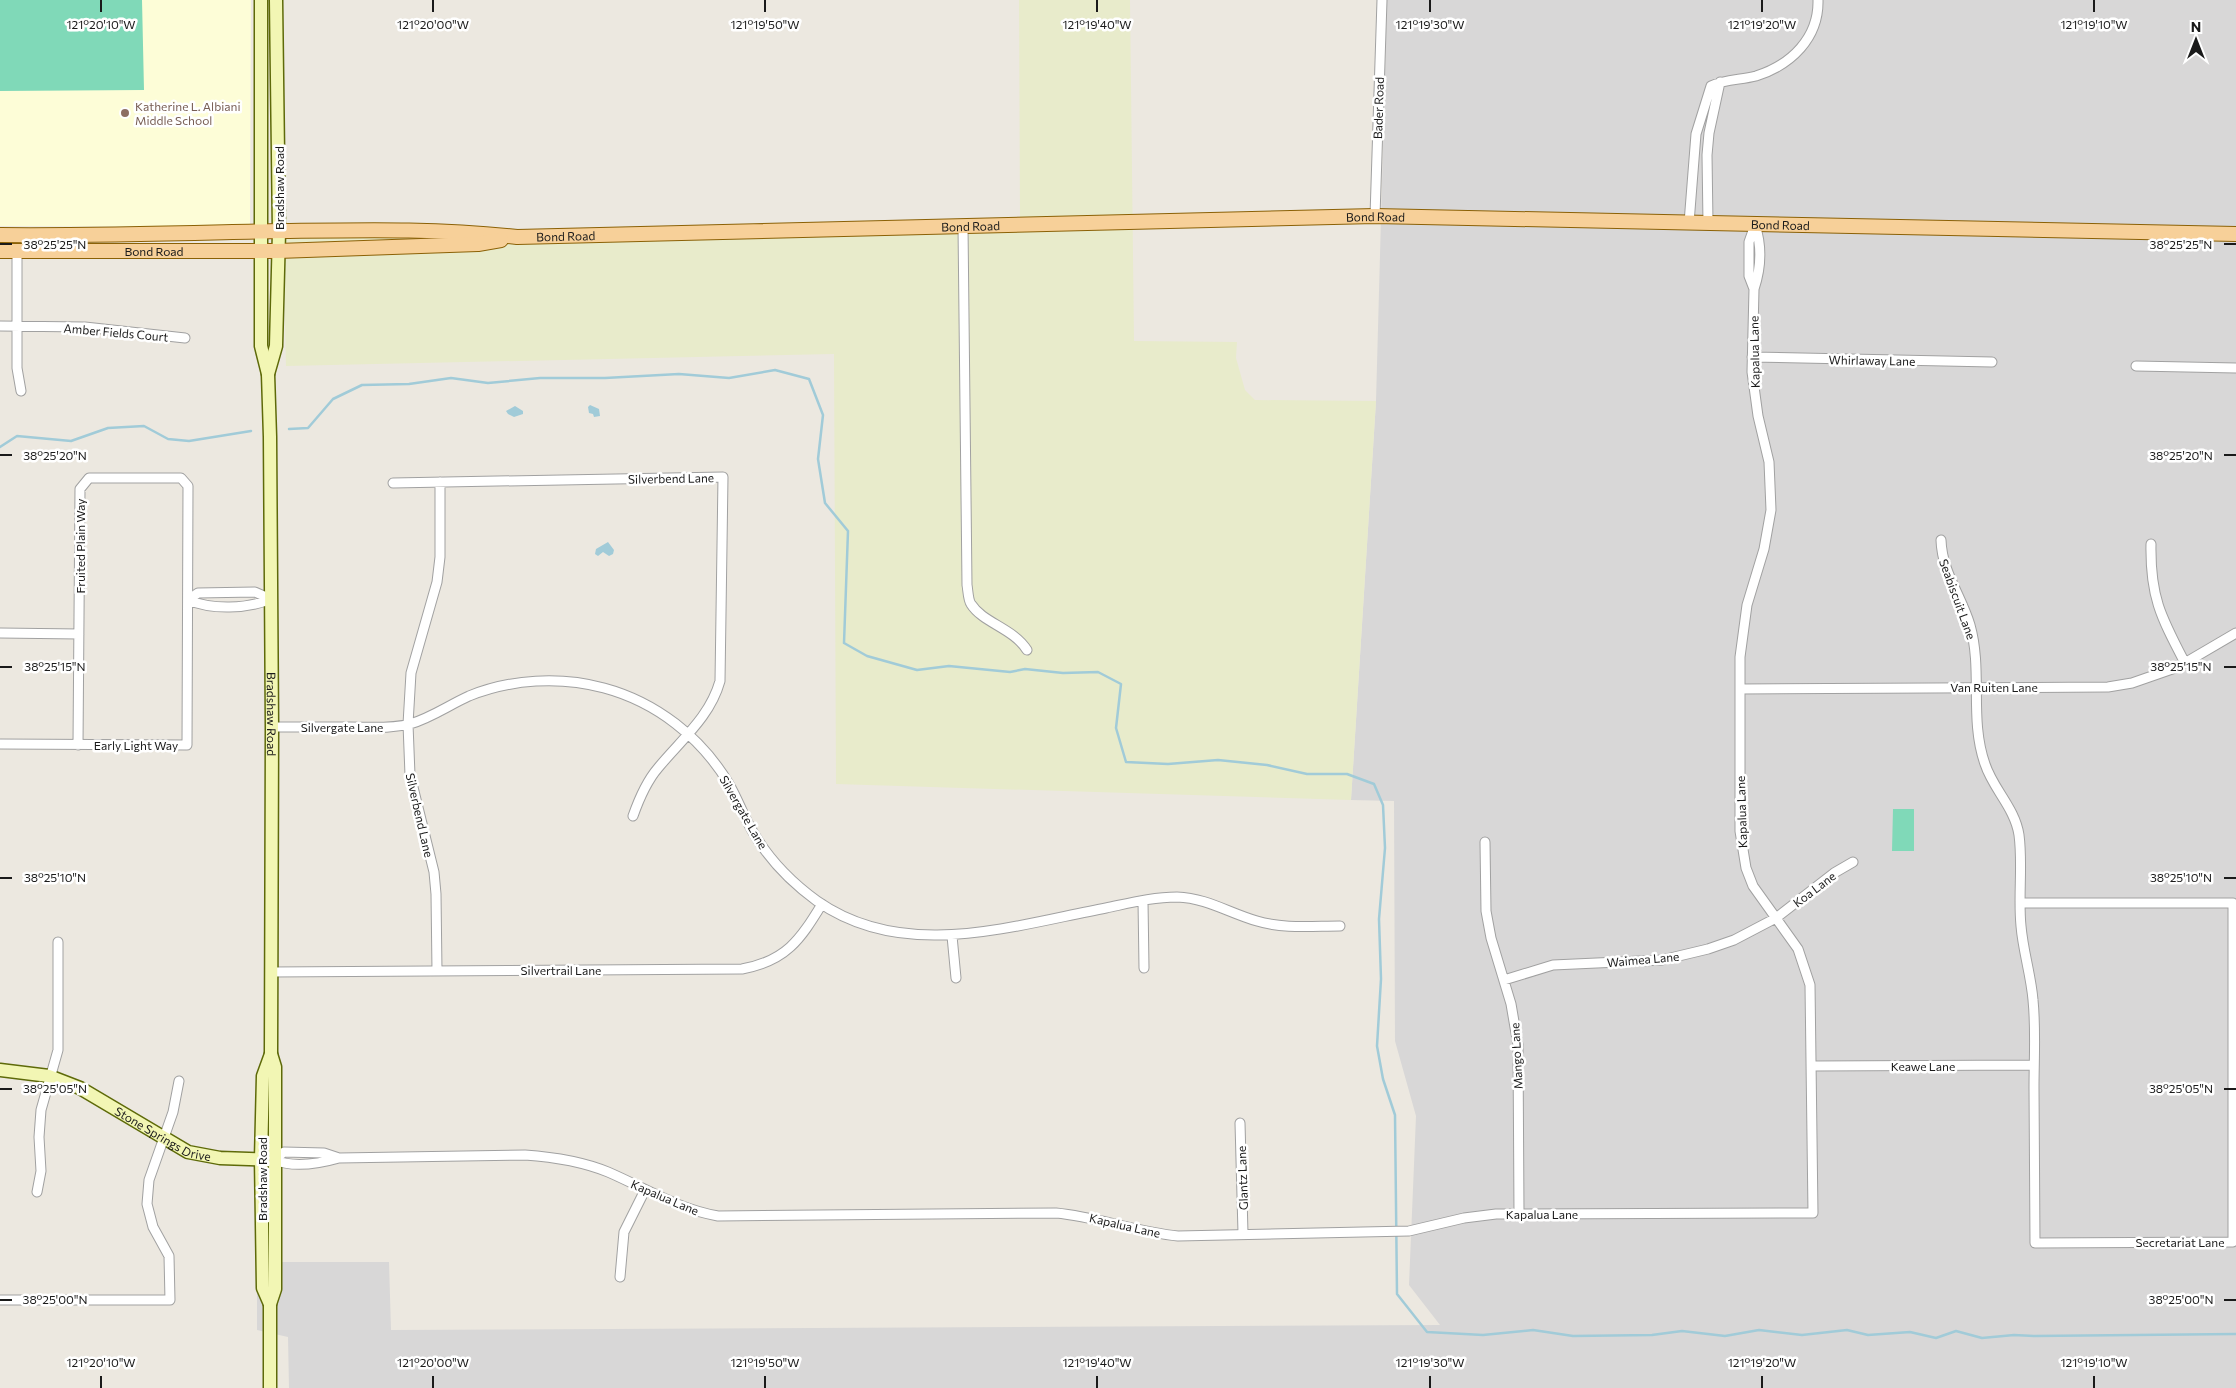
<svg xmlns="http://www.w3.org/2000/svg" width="2236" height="1388" viewBox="0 0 2236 1388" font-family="Commissioner,sans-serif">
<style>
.residential{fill:#d8d7d7}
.education{fill:#fdfdd7}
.farmland{fill:#e8ebcb}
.pitch{fill:#80d9b8}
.water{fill:#a1cbd8}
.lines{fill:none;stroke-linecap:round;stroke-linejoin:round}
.stream{stroke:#a1cbd8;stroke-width:2.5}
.street-casing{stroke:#a1a1a1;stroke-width:11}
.secondary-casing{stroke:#5e6a09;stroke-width:15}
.primary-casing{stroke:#8b6106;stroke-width:16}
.street{stroke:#fff;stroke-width:9}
.secondary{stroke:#f2f6b4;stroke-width:12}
.primary{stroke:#f7d099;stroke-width:14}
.ticks{fill:none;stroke:#1a1a1a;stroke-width:2}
.education-dot{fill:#8d6e63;stroke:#fff;stroke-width:2}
.labels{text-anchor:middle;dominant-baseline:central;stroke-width:5;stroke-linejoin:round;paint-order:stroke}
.education-label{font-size:12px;fill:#785e54;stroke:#fff;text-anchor:start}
.street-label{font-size:12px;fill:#1a1a1a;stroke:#fff}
.ticks-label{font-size:12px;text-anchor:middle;fill:#1a1a1a;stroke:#fff;stroke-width:5;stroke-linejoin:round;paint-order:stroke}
</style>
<rect width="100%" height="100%" fill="#ece8e0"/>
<path class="residential" d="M 1387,0 L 2236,0 L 2236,1388 L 289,1388 L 288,1337 L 257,1330 L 257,1262 L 389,1262 L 391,1330 L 1440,1325 L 1409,1285 L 1416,1116 L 1395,1041 L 1394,801 L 1351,800 L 1376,401 Z"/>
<path class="education" d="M 0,0 L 251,0 L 250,227 L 0,226 Z"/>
<path class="farmland" d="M 1019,0 L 1130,0 L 1134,341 L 1237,342 L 1236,358 L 1245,390 L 1255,400 L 1376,401 L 1351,800 L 836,784 L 834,354 L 286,366 L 283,237 L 1020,221 Z"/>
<path class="pitch" d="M 0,0 L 142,0 L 144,90 L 0,91 Z
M 1893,809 L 1914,809 L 1914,851 L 1892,851 Z"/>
<path class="water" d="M 590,405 L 599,409 L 600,416 L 594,417 L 593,414 L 589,413 L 588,407 Z
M 515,406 L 523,411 L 523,414 L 514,417 L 508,414 L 506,411 Z
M 608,542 L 614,550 L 613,554 L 609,556 L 603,552 L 598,556 L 595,554 L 596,549 Z"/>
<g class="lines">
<path class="stream" d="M 289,429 L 308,428 L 333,399 L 362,385 L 409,384 L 451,378 L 488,383 L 540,378 L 605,378 L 679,374 L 729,378 L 775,370 L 809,379 L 823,415 L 818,459 L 825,503 L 848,531 L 844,643 L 867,656 L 917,670 L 949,666 L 1010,672 L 1025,669 L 1063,673 L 1098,672 L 1121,684 L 1116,728 L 1126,762 L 1168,764 L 1218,760 L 1267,765 L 1307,774 L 1347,774 L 1374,784 L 1383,805 L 1385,848 L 1379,919 L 1381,979 L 1377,1046 L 1383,1079 L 1395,1115 L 1397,1294 L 1427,1332 L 1483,1335 L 1533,1330 L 1573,1336 L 1652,1335 L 1682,1331 L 1725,1336 L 1759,1330 L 1802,1335 L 1847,1330 L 1868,1335 L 1910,1332 L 1936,1338 L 1956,1331 L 1982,1338 L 2014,1335 L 2034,1336 L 2236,1334
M 0,447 L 17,436 L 71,441 L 108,428 L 144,426 L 168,439 L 189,441 L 251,431"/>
<g class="street-casing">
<path id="street" d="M 1375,216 L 1382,0
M 1689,223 L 1696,134 L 1711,86 C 1725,79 1741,80 1756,76 C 1791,65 1819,38 1818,0
M 1708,223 L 1707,155 L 1709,133 L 1720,82
M 963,226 L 967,585 C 968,590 968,600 971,604 C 983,623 1013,628 1027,650
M 17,252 L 17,368 L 21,391
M 1754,289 C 1761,268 1762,246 1755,225
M 0,326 L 85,327 L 185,338
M 1752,357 L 1992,362
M 2136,366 L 2236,368
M 393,483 L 723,477 L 720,681 C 710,717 681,740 658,768 C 646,782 639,799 633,816
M 1941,540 C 1942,572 1961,595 1970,625 C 1983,671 1969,719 1985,764 C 1993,789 2015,808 2019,835 C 2023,865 2018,896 2021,926 C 2023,951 2031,975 2033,1000 C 2036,1029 2034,1059 2034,1088 C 2034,1139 2035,1191 2035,1243 L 2233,1242 L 2233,903 L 2020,903
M 2151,544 C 2150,597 2161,617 2185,663
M 188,600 L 198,593 L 255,592 L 271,599
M 188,600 C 212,610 247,609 271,599
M 0,633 L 79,634
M 1740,689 L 2108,687 L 2132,683 L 2178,667 L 2236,633
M 272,727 C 298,727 324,727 350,727 C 370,727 390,729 410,724 C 431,718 449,705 469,696 C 511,679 560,676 604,688 C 656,702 701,737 729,784 C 736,796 741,809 747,821 C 763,853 788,880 817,901 C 904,962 1011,926 1106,908 C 1130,903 1153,897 1177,897 C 1207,898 1229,913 1257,921 C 1283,929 1312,926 1340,926
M 0,744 L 187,745 L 188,486 L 181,478 L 89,478 L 80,489 L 78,745
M 1485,842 L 1486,911 L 1491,938 L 1511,1004 L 1518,1045 L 1519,1214
M 1143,901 L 1144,968
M 952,936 L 956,978
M 437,971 L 436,894 L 434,872 L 410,775 L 408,724 L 411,673 L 437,582 L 440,557 L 440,482
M 272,972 L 742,969 C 786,961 800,940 822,904
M 1504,980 L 1553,965 L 1662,960 L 1708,949 L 1734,940 L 1776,918 L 1834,873 L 1853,862
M 1812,1066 L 2034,1065
M 1240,1123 L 1243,1233
M 274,1160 C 294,1168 318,1164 339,1158 L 525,1155 C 554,1157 581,1161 608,1172 C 645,1188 678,1209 718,1216 L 1056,1213 C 1098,1217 1136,1232 1178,1236 L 1409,1231 L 1464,1218 L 1496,1214 L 1813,1213 L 1810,985 L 1798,949 L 1753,886 L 1746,868 L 1740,831 L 1740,657 L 1747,605 L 1764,549 L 1771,510 L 1769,462 L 1758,416 L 1752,372 L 1754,289 L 1749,276 L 1749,242 L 1755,225
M 274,1160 L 284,1152 L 324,1153 L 339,1158
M 37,1192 L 41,1171 L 39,1137 L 41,1110 L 58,1050 L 58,942
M 620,1277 L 624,1232 L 645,1190
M 0,1300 L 170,1300 L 169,1256 L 153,1227 L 147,1204 L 149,1180 L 173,1112 L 179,1081"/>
</g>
<g class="secondary-casing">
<g id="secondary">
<path id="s1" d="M 261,0 L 261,346 L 268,374 L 270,437 L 272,727 L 271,1054 L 275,1067 L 275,1289 L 270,1304 L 270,1388"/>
<path d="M 268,374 L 276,346 L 279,232 L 276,0"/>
<path id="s2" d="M 0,1070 L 49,1076 L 80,1088 L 188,1152 L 220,1158 L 274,1160"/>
<path d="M 270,1304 L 263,1288 L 261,1159 L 263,1076 L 271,1054"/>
</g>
</g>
<g class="primary-casing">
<g id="primary">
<path id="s3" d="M 0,235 C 94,236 187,233 281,231 C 360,230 438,228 517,237 L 1375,216 L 2236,234"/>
<path id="s4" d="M 0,251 L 278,251 L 478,244 L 501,240"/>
</g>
</g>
<use href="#street" class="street"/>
<use href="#secondary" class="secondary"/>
<use href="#primary" class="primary"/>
</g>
<path class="ticks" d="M 101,0 L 101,12M 433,0 L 433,12M 765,0 L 765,12M 1097,0 L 1097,12M 1430,0 L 1430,12M 1762,0 L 1762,12M 2094,0 L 2094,12M 0,244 L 12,244M 2224,244 L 2236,244M 0,455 L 12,455M 2224,455 L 2236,455M 0,667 L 12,667M 2224,667 L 2236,667M 0,878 L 12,878M 2224,878 L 2236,878M 0,1089 L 12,1089M 2224,1089 L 2236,1089M 0,1300 L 12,1300M 2224,1300 L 2236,1300M 101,1376 L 101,1388M 433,1376 L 433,1388M 765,1376 L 765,1388M 1097,1376 L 1097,1388M 1430,1376 L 1430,1388M 1762,1376 L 1762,1388M 2094,1376 L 2094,1388"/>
<circle class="education-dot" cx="125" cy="113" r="5"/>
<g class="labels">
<g class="education-label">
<text x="135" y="106">Katherine L. Albiani<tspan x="135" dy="14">Middle School</tspan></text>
</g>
<g class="street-label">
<text transform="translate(1378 108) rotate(-88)">Bader Road</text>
<text transform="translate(279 188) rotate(-90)">Bradshaw Road</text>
<text stroke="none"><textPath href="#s3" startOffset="1376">Bond Road</textPath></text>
<text stroke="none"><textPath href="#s3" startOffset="1781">Bond Road</textPath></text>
<text stroke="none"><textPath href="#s3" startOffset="971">Bond Road</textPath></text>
<text stroke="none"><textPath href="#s3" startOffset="566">Bond Road</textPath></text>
<text stroke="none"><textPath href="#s4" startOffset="154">Bond Road</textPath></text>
<text transform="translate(116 332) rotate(5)">Amber Fields Court</text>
<text transform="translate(1754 352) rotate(-91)">Kapalua Lane</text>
<text transform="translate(1872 360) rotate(1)">Whirlaway Lane</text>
<text transform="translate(671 478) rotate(-1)">Silverbend Lane</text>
<text transform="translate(80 546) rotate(-90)">Fruited Plain Way</text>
<text transform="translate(1958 599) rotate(70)">Seabiscuit Lane</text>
<text x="1994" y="687">Van Ruiten Lane</text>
<text stroke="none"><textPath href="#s1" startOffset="715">Bradshaw Road</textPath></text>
<text x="342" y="727">Silvergate Lane</text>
<text x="136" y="745">Early Light Way</text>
<text transform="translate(744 812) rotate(60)">Silvergate Lane</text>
<text transform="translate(1741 812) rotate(-92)">Kapalua Lane</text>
<text transform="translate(420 815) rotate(77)">Silverbend Lane</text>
<text transform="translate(1814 889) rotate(-37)">Koa Lane</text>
<text transform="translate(1643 959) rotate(-5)">Waimea Lane</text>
<text x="561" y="970">Silvertrail Lane</text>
<text transform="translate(1516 1056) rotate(-93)">Mango Lane</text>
<text x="1923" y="1066">Keawe Lane</text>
<text stroke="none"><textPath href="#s2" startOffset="178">Stone Springs Drive</textPath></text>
<text transform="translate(1242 1178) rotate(-92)">Glantz Lane</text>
<text transform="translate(262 1179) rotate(-90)">Bradshaw Road</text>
<text transform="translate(665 1197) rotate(23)">Kapalua Lane</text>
<text x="1542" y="1214">Kapalua Lane</text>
<text transform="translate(1125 1225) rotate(13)">Kapalua Lane</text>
<text x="2180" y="1242">Secretariat Lane</text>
</g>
</g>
<g class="ticks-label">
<text x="101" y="29">121°20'10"W</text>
<text x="433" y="29">121°20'00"W</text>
<text x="765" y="29">121°19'50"W</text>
<text x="1097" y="29">121°19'40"W</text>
<text x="1430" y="29">121°19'30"W</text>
<text x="1762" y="29">121°19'20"W</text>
<text x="2094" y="29">121°19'10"W</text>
<text x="55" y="249">38°25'25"N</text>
<text x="2181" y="249">38°25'25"N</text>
<text x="55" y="460">38°25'20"N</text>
<text x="2181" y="460">38°25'20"N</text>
<text x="55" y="671">38°25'15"N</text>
<text x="2181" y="671">38°25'15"N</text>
<text x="55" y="882">38°25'10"N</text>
<text x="2181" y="882">38°25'10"N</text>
<text x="55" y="1093">38°25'05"N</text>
<text x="2181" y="1093">38°25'05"N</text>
<text x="55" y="1304">38°25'00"N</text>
<text x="2181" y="1304">38°25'00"N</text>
<text x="101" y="1367">121°20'10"W</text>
<text x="433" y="1367">121°20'00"W</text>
<text x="765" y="1367">121°19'50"W</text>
<text x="1097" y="1367">121°19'40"W</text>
<text x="1430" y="1367">121°19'30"W</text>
<text x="1762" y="1367">121°19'20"W</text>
<text x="2094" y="1367">121°19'10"W</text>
</g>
<g transform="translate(2196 40)" stroke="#ffffff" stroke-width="4" paint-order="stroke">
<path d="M0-4L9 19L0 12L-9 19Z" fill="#1a1a1a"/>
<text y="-8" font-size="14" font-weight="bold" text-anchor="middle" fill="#1a1a1a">N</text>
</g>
</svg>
